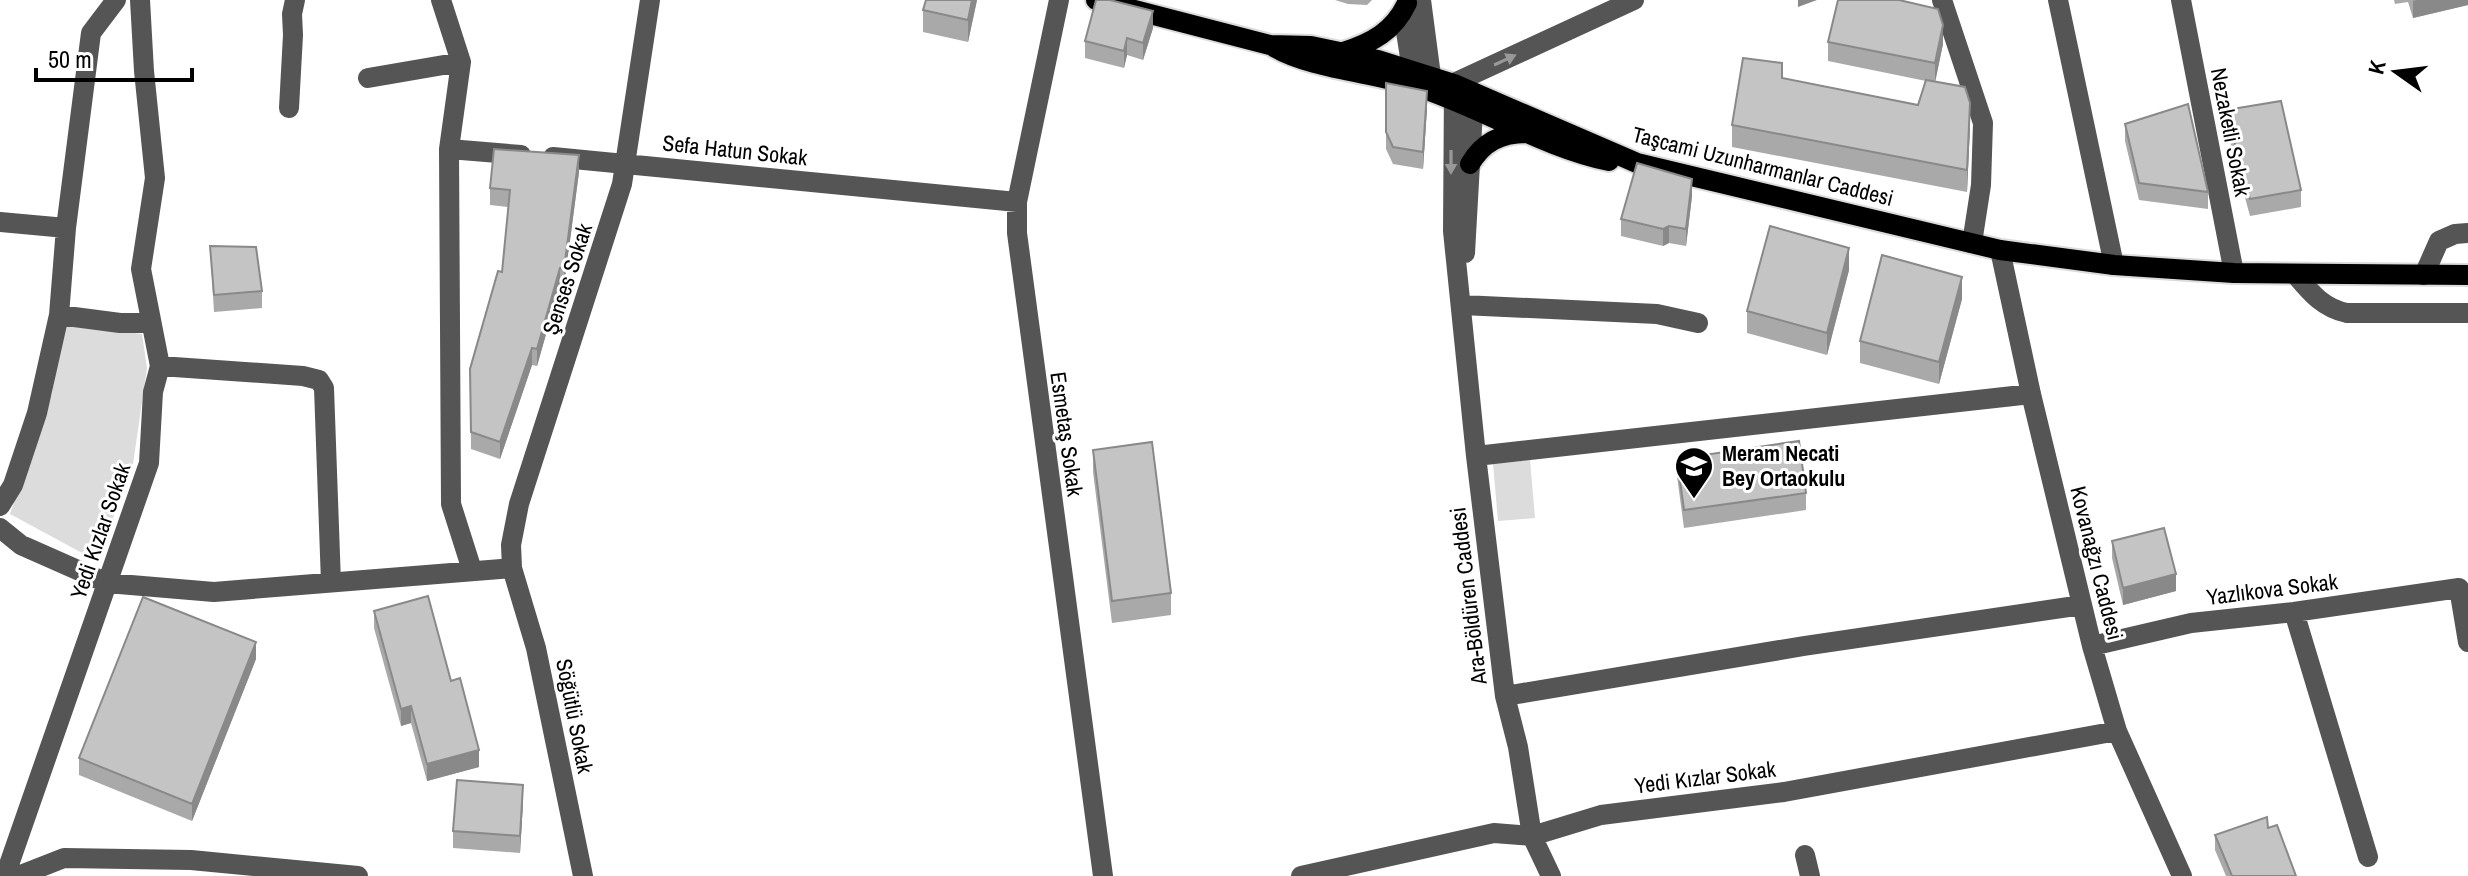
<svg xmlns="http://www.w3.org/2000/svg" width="2468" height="876" viewBox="0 0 2468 876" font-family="'Archivo Narrow',sans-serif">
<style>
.green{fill:#dcdcdc}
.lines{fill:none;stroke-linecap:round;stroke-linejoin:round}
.major-casing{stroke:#dbdbdb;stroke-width:24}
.minor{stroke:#555;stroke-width:20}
.major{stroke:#000;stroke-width:20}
.wall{fill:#a9a9a9}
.shaded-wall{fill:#898989}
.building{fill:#c4c4c4;stroke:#898989;stroke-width:2}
.oneway{fill:#999}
.labels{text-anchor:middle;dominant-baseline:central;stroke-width:6;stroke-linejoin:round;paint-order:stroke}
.street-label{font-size:22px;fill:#000;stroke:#fff}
.poi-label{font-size:22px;font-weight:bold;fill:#000;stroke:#fff;text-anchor:start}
</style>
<rect width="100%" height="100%" fill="#fff"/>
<path class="green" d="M 64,323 L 142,334 L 147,368 L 133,464 L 97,561 L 10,514 L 52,394 Z
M 1530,460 L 1535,518 L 1498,521 L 1493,464 Z"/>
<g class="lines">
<g class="major-casing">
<path id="major" d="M 1096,0 L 1270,45 L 1311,46 L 1378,60 L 1454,84 L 1637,163 L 2000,250 L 2114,265 L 2234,273 L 2468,275
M 1274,47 C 1308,68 1374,73 1415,86 C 1481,107 1542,147 1609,161
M 1343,52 C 1372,43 1394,31 1407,3
M 1470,164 C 1483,142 1501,133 1526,133"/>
</g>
<path class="minor" d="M 441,0 L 461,62 L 449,149 L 451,504 L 472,570
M 1059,0 L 1017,202 L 1017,233 L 1103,876
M 1407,0 L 1406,32 L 1412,70
M 1421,0 L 1431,76
M 1942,0 L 1983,123 L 1981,185 L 1972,243
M 2058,0 L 2114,265
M 2181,0 L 2234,273
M 368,78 L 461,62
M 1454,86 L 1453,231 L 1476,456 L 1505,696 L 1518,747 L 1532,836 L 1551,876
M 1441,89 L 1634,0
M 289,108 L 293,35 L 292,14 L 295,0
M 449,149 L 521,155
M 553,157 L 1017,202
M 0,222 L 66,228
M 2000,250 L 2031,394 L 2092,646 L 2117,731 L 2182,876
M 1465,253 L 1474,93
M 2295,274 C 2311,293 2323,308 2347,313 L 2468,313
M 2424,275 L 2439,241 L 2455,234 L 2468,233
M 1462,305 L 1657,314 L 1698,323
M 59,315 L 120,323 L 150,323
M 160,366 L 303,376 L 319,380 L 324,388 L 331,583
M 1476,456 L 2031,394
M 0,506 L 13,485 L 37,413 L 59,315 L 66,228 L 91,33 L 116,0
M 0,528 L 21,545 L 107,583 L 214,592 L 512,568
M 2294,612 L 2368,857
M 2092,646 L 2191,623 L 2294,612 L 2459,588 L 2468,642
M 1505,696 L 1804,646 L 2082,605
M 1805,855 L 1810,876
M 5,876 L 149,463 L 153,392 L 160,366 L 141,269 L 155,178 L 144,71 L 140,0
M 18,876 L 64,858 L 191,860 L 358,876
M 583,876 L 536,648 L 512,568 L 511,545 L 519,504 L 622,184 L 650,0
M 1301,876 L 1494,833 L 1532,836 L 1601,815 L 1784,792 L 2117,731"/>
<use href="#major" class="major"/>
</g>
<path class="wall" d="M 977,0 L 968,42 L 923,32 L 923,10 Z
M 1335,0 L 1372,0 L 1367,5 L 1348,4 Z
M 2394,0 L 2468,0 L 2468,5 L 2413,18 L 2408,2 L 2395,4 Z
M 1153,28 L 1143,60 L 1127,55 L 1124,68 L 1085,58 L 1085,41 Z
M 1828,42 L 1943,44 L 1935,81 L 1970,125 L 1967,192 L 1732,147 L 1732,125 L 1782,78 L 1918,105 L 1926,81 L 1828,61 Z
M 1386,83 L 1427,108 L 1423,169 L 1393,164 L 1386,149 Z
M 2226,110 L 2301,190 L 2301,207 L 2250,216 L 2226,127 Z
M 2125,124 L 2208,192 L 2208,209 L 2139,200 L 2125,141 Z
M 579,172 L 564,286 L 560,285 L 537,366 L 532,365 L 500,459 L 471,449 L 470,369 L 502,272 L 508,207 L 490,205 L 490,188 Z
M 1692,196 L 1686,246 L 1669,243 L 1663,246 L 1621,236 L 1621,219 Z
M 210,246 L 262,291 L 262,308 L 214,312 Z
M 1849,270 L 1827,355 L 1747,333 L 1747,311 Z
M 1962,299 L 1939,384 L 1860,363 L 1860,341 Z
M 1093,450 L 1171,593 L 1171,615 L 1112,623 L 1093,472 Z
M 1677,459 L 1806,493 L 1806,510 L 1684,528 L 1677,476 Z
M 2112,541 L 2176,591 L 2123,605 L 2112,558 Z
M 374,611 L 451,681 L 479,767 L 427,781 L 411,723 L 401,726 L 374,628 Z
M 256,659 L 192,821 L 79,775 L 79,758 Z
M 523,802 L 520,853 L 453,848 L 453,831 Z
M 2268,828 L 2296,876 L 2226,876 L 2215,850 L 2215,835 Z"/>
<path class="shaded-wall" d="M 972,0 L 977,0 L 968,42 L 968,20 Z
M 1798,0 L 1817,0 L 1798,7 Z
M 2416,0 L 2468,0 L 2468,5 L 2413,18 L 2413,1 Z
M 1153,11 L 1153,28 L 1143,60 L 1143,43 Z
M 1943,25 L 1943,44 L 1935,83 L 1935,63 Z
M 1127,38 L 1127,55 L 1124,68 L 1124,51 Z
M 1427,91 L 1427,108 L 1423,169 L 1423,152 Z
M 1970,103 L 1970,125 L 1967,192 L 1967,170 Z
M 579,155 L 579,172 L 564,286 L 564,269 Z
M 1692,179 L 1692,196 L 1686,246 L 1686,229 Z
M 1669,226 L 1669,243 L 1663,246 L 1663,229 Z
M 1849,248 L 1849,270 L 1827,355 L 1827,333 Z
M 560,268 L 560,285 L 537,366 L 537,349 Z
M 1962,277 L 1962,299 L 1939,384 L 1939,362 Z
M 532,348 L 532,365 L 500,459 L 500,442 Z
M 2176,574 L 2176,591 L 2123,605 L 2123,588 Z
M 256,642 L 256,659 L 192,821 L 192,804 Z
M 411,706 L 411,723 L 401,726 L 401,709 Z
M 479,750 L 479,767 L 427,781 L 427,764 Z
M 523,785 L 523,802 L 520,853 L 520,836 Z"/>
<path class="building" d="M 926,0 L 972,0 L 968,20 L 923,10 Z
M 1096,0 L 1110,0 L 1153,11 L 1143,43 L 1127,38 L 1124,51 L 1085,41 Z
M 1838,0 L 1899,0 L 1938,9 L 1943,25 L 1935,63 L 1828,42 Z
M 1743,58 L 1782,63 L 1782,78 L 1918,105 L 1926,80 L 1965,87 L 1970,103 L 1967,170 L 1732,125 Z
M 1386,83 L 1427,91 L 1423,152 L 1393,147 L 1386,132 Z
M 2281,101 L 2301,190 L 2250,199 L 2226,110 Z
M 2188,104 L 2208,192 L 2139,183 L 2125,124 Z
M 494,149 L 579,155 L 564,269 L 560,268 L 537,349 L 532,348 L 500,442 L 471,432 L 470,369 L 498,271 L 502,272 L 510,190 L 490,188 Z
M 1637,163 L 1692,179 L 1686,229 L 1669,226 L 1663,229 L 1621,219 Z
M 1770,226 L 1849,248 L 1827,333 L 1747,311 Z
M 210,246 L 256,247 L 262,291 L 214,295 Z
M 1882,255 L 1962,277 L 1939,362 L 1860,341 Z
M 1799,441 L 1806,493 L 1684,510 L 1677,459 Z
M 1152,442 L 1171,593 L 1112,601 L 1093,450 Z
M 2164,528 L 2176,574 L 2123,588 L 2112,541 Z
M 428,596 L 451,681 L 460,678 L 479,750 L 427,764 L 411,706 L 401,709 L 374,611 Z
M 143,597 L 256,642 L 192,804 L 79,758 Z
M 457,780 L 523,785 L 520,836 L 453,831 Z
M 2267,817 L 2268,828 L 2277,825 L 2296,876 L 2232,876 L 2215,835 Z"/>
<defs><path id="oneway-solid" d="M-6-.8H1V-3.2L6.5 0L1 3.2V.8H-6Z" transform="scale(2)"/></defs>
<g class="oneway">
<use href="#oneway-solid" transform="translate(1505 60) rotate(-25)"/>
<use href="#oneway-solid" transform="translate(1451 162) rotate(90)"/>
</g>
<defs>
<g id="school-pin" transform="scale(2)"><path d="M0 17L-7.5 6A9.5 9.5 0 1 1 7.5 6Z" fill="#000" stroke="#fff"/><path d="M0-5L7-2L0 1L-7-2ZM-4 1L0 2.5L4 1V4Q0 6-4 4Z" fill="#fff"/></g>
</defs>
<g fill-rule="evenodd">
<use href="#school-pin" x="1694" y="466"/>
</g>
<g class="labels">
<g class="street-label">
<text transform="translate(2231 132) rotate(79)">Nezaketli Sokak</text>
<text transform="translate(735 150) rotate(6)">Sefa Hatun Sokak</text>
<text transform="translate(1763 166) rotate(14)">Taşcami Uzunharmanlar Caddesi</text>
<text transform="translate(567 279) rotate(-72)">Şenses Sokak</text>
<text transform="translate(1067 434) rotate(82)">Esmetaş Sokak</text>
<text transform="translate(100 531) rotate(-71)">Yedi Kızlar Sokak</text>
<text transform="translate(2097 563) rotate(76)">Kovanağzı Caddesi</text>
<text transform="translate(2272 589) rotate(-7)">Yazlıkova Sokak</text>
<text transform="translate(1468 596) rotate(-97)">Ara-Böldüren Caddesi</text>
<text transform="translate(575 716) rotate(79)">Söğütlü Sokak</text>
<text transform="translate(1705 777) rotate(-7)">Yedi Kızlar Sokak</text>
</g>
<g class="poi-label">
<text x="1722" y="453">Meram Necati<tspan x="1722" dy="25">Bey Ortaokulu</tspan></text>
</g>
</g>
<g transform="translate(2396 72) rotate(284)" stroke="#ffffff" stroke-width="6" paint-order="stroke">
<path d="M0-6L14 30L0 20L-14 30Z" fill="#000000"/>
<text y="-12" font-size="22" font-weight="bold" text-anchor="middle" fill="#000000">K</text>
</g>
<path d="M36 68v12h156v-12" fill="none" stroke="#000000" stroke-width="4"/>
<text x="48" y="68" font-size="24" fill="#000000" stroke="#ffffff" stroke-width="6" paint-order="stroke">50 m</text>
</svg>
